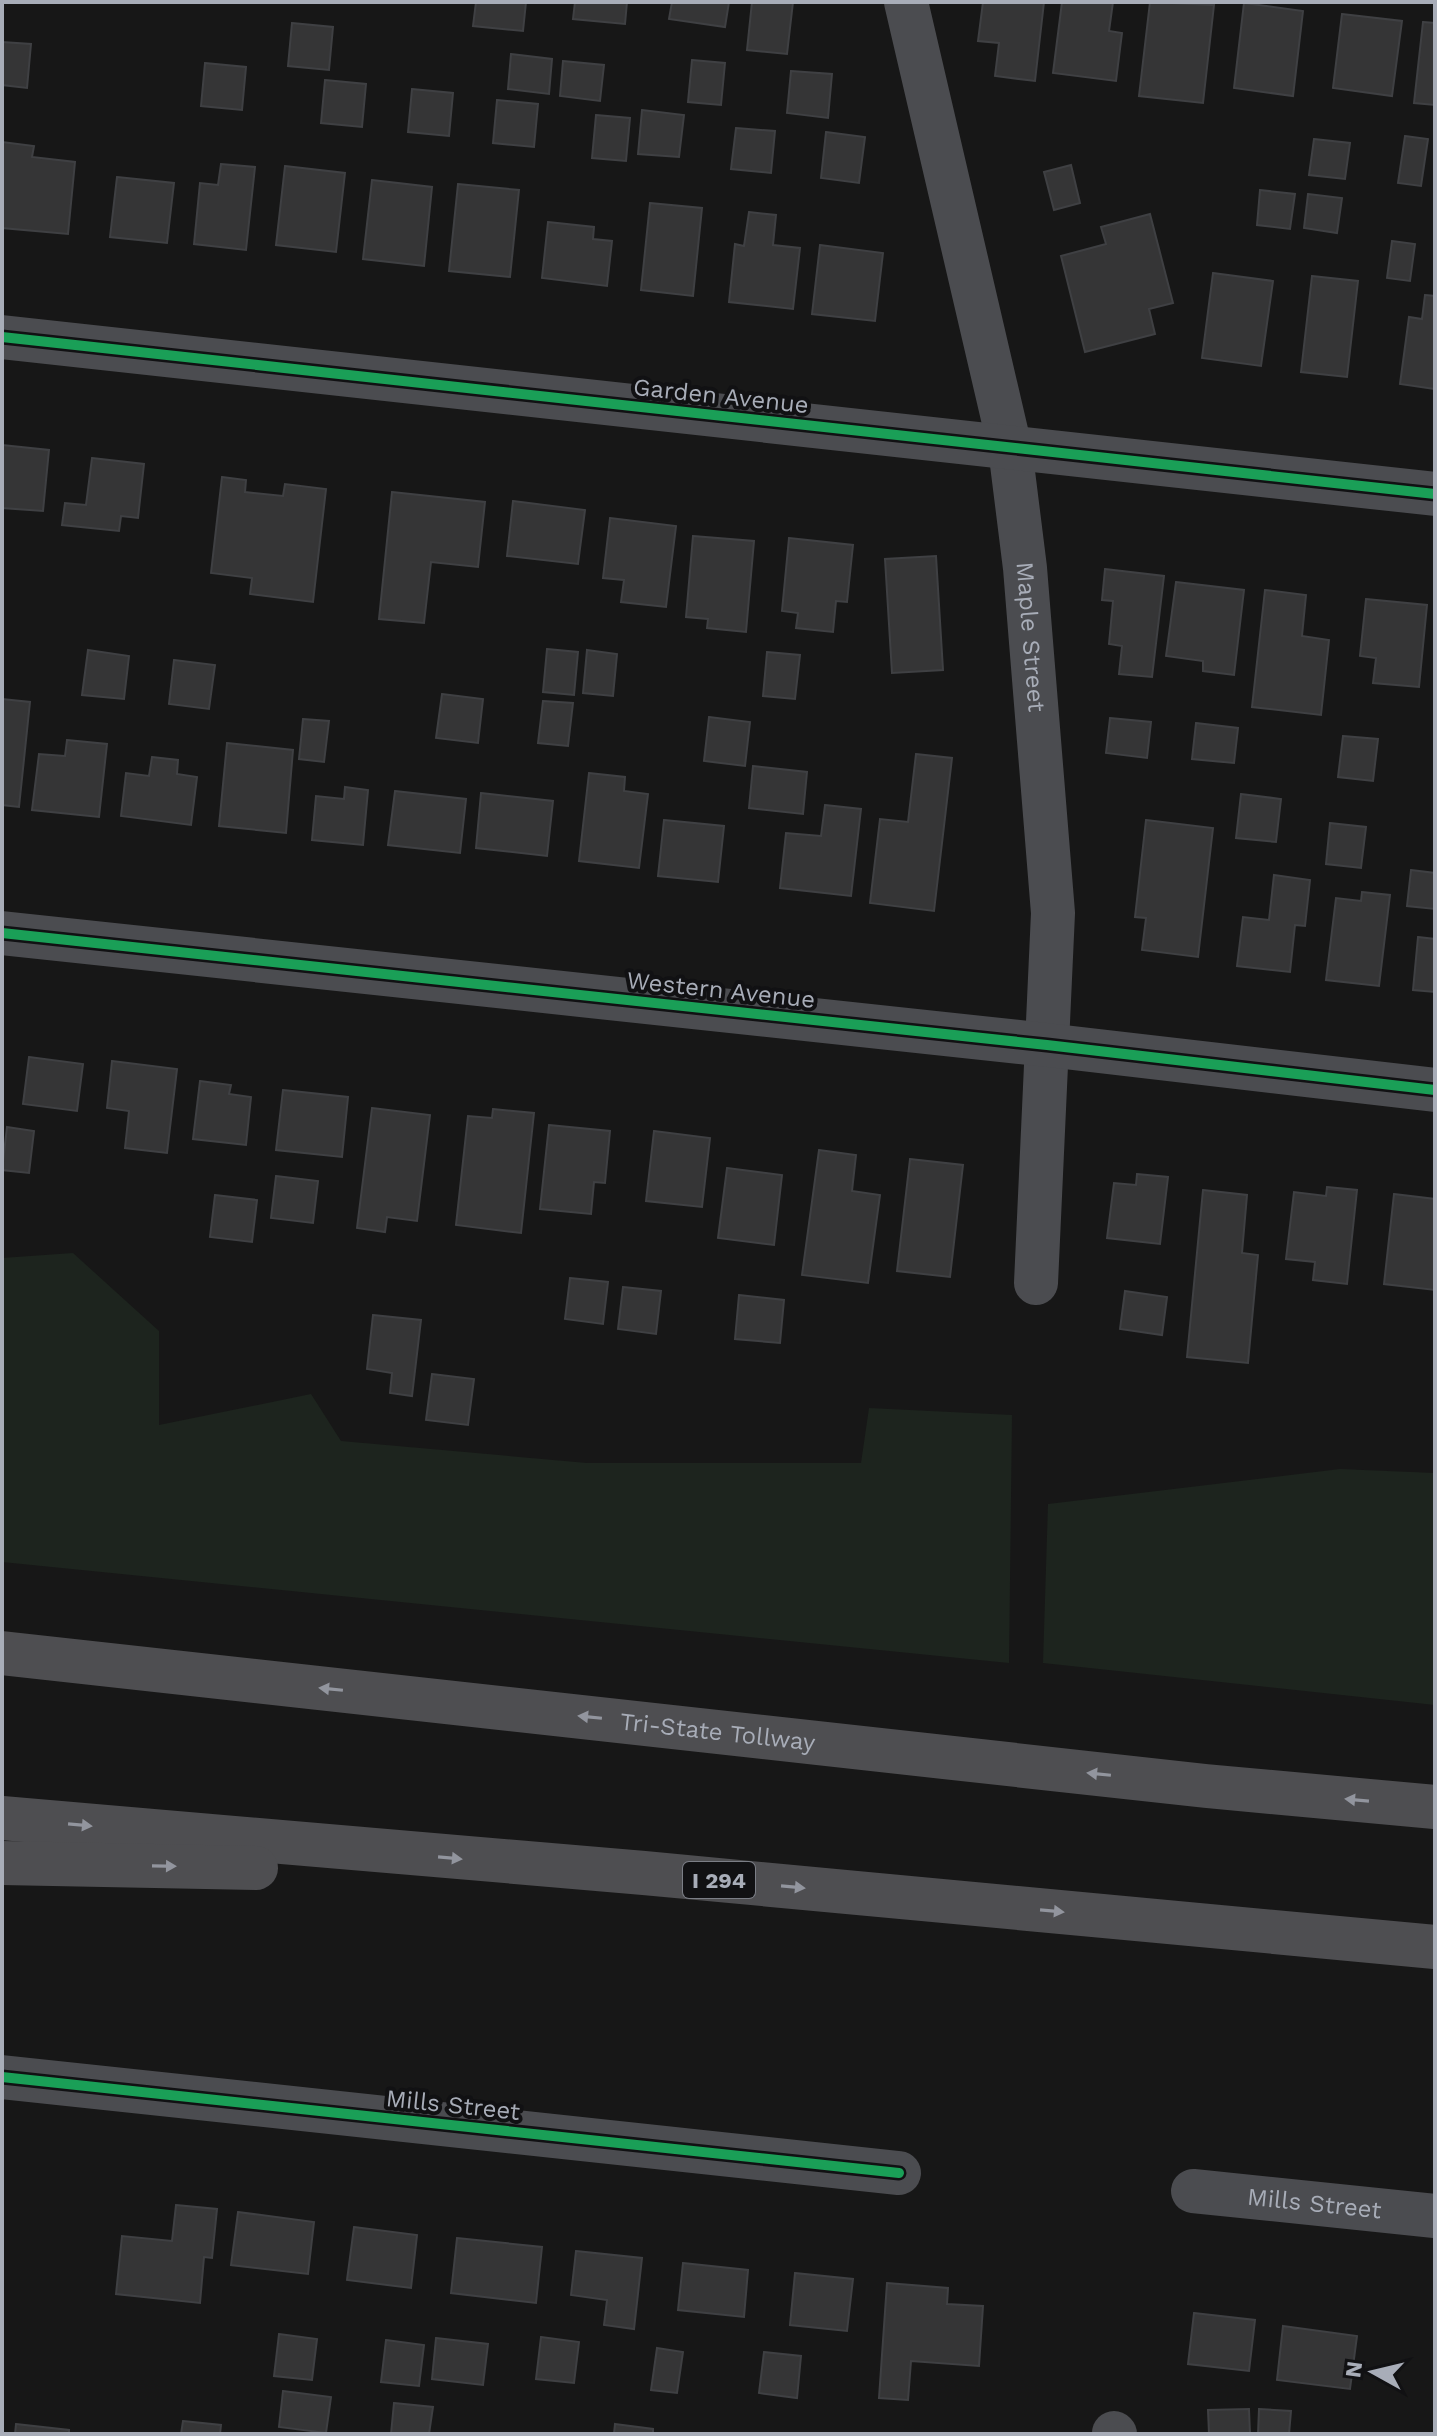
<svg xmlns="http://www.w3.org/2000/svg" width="1437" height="2436" viewBox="0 0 1437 2436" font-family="'Work Sans',sans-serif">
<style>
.green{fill:#1d241e}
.building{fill:#353536;stroke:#3f4043;stroke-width:2}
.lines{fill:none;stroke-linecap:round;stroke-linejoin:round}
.minor{stroke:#4b4c50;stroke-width:44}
.highway{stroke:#4e4e51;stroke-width:44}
.cycleway-casing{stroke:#111113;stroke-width:15}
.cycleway{stroke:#1a9f57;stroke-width:10}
.oneway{fill:#92959e}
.labels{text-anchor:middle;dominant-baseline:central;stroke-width:8;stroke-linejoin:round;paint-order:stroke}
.shield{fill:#111113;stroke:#7b7e86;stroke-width:2}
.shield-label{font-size:22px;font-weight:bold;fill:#a8adb8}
.street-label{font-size:24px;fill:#a8adb8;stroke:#111113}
</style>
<rect width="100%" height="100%" fill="#171717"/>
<path class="green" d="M 73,1253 L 159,1331 L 159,1425 L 311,1394 L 341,1441 L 587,1463 L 861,1463 L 869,1408 L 1012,1415 L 1009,1663 L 2,1562 L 2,1258 Z
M 1340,1469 L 1435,1473 L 1435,1705 L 1043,1663 L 1048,1504 Z"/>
<path class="building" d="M 476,2 L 526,2 L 523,31 L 473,26 Z
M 575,2 L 627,2 L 625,24 L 573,19 Z
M 672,2 L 729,2 L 725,27 L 669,19 Z
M 752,2 L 793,2 L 787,54 L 747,50 Z
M 983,2 L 1044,2 L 1035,81 L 995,76 L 999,43 L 978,41 Z
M 1062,2 L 1113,2 L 1109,31 L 1122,33 L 1116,81 L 1053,73 Z
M 1150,2 L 1214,5 L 1203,103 L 1139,96 Z
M 1244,3 L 1303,11 L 1293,96 L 1234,88 Z
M 1342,14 L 1402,21 L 1392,96 L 1333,88 Z
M 1423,22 L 1435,23 L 1435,105 L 1414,103 Z
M 292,23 L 333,27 L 329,70 L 288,66 Z
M 2,42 L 31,44 L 27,88 L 2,85 Z
M 511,54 L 552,59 L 549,94 L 508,89 Z
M 692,60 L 725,63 L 721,105 L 688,102 Z
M 563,61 L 604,65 L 600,101 L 560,96 Z
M 205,63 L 246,67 L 242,110 L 201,106 Z
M 791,71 L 832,74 L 828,118 L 787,113 Z
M 325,80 L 366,84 L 362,127 L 321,123 Z
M 412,89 L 453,93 L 449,136 L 408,132 Z
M 497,100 L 538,104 L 534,147 L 493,143 Z
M 642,110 L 684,115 L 679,157 L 638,154 Z
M 596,115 L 630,118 L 626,161 L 592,158 Z
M 736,128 L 775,131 L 771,173 L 731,169 Z
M 826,132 L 865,137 L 859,183 L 821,178 Z
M 1405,136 L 1428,139 L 1421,186 L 1398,183 Z
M 1314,139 L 1350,143 L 1345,179 L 1309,175 Z
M 2,142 L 34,146 L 32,157 L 75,162 L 68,234 L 2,228 Z
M 221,164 L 255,167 L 246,250 L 194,244 L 200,183 L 218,185 Z
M 1071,165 L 1080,203 L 1054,210 L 1044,172 Z
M 285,166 L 345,173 L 336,252 L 276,245 Z
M 117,177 L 174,183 L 167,243 L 110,237 Z
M 372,180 L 432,187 L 424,266 L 363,259 Z
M 458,184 L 519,190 L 510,277 L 449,271 Z
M 1260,190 L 1295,194 L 1290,229 L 1257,225 Z
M 1308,194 L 1342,198 L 1337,233 L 1304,228 Z
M 650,203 L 702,208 L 693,296 L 641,290 Z
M 749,212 L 776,215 L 773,245 L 800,248 L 793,309 L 729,302 L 735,244 L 744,246 Z
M 1150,214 L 1173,303 L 1149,309 L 1155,334 L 1085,352 L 1061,256 L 1106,244 L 1101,227 Z
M 548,222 L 594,227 L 593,239 L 612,241 L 607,286 L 542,278 Z
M 1392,241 L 1415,244 L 1410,281 L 1387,278 Z
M 820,245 L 883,253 L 875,321 L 812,314 Z
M 1213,273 L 1273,281 L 1261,366 L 1202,358 Z
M 1312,276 L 1358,281 L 1347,377 L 1301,372 Z
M 1425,295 L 1435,296 L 1435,389 L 1400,384 L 1409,317 L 1422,319 Z
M 2,445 L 49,450 L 43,511 L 2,508 Z
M 92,458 L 144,464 L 138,518 L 121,516 L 119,531 L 62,525 L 65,503 L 86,505 Z
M 222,477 L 246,480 L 245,492 L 283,496 L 285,484 L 326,489 L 313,602 L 250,594 L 252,578 L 211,573 Z
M 392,492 L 485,502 L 478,567 L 431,562 L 424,623 L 379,619 Z
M 513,501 L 585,510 L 578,564 L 507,556 Z
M 610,518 L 676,526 L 666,607 L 621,602 L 624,580 L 603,578 Z
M 693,536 L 754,541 L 746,632 L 707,628 L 708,619 L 686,617 Z
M 789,538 L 853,545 L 847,602 L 836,601 L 833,632 L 796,628 L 798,613 L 782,611 Z
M 936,556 L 943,670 L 892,673 L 885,559 Z
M 1105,569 L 1164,576 L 1152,677 L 1119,674 L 1122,646 L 1109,644 L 1113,601 L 1102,600 Z
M 1176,582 L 1244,590 L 1234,675 L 1203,671 L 1203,661 L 1166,656 Z
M 1265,590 L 1306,595 L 1302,636 L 1329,640 L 1321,715 L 1252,707 Z
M 1366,599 L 1427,605 L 1419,687 L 1373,683 L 1376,658 L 1360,656 Z
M 547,649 L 578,652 L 574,695 L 543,692 Z
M 88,650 L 129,656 L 124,699 L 82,695 Z
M 587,650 L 617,654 L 613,696 L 583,693 Z
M 767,652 L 800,655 L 795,699 L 763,696 Z
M 174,660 L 215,665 L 209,709 L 169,704 Z
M 442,694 L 483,699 L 478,743 L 436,738 Z
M 2,699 L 30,702 L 19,807 L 2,805 Z
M 543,701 L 573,703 L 568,746 L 538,743 Z
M 709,717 L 750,722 L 745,766 L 704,761 Z
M 1110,718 L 1151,722 L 1147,758 L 1106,753 Z
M 303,719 L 329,721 L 324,762 L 299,759 Z
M 1196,723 L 1238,728 L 1234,763 L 1192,759 Z
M 1343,736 L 1378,739 L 1373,781 L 1338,777 Z
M 67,740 L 107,744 L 99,817 L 32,810 L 39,754 L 65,756 Z
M 227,743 L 293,750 L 286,833 L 219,826 Z
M 916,754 L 952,758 L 934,911 L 870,903 L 880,819 L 908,822 Z
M 152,757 L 178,760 L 177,774 L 197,777 L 191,825 L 121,816 L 126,773 L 149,776 Z
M 753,766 L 807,772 L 803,814 L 749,808 Z
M 589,773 L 625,777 L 624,791 L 648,794 L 639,868 L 579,861 Z
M 345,787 L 368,790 L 363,845 L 312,840 L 316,796 L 344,799 Z
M 395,791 L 466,799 L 460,853 L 388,845 Z
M 481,793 L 553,801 L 547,856 L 476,848 Z
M 1241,794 L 1281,799 L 1276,842 L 1236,838 Z
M 825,805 L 861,809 L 851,896 L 780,888 L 786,833 L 821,836 Z
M 664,820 L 724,826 L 718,882 L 658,876 Z
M 1146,820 L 1213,828 L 1198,957 L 1142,950 L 1146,918 L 1135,917 Z
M 1330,823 L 1366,827 L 1361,868 L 1326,864 Z
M 1411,870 L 1435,873 L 1435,909 L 1407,906 Z
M 1274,875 L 1310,880 L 1305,926 L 1295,925 L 1290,972 L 1237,966 L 1243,917 L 1269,920 Z
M 1362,892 L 1390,895 L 1379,986 L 1326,980 L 1336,898 L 1361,901 Z
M 1418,937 L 1435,939 L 1435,992 L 1413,990 Z
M 29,1057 L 83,1064 L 77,1111 L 23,1104 Z
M 112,1061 L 177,1069 L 167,1153 L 125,1148 L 129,1111 L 107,1108 Z
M 200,1081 L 231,1085 L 229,1094 L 251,1097 L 246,1145 L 193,1139 Z
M 283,1090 L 348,1097 L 342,1157 L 276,1150 Z
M 372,1108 L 430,1115 L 417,1221 L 387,1217 L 385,1232 L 357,1228 Z
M 493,1109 L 534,1113 L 521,1233 L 456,1225 L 468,1116 L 492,1118 Z
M 549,1125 L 610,1131 L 605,1183 L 594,1182 L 591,1214 L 540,1209 Z
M 7,1127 L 34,1131 L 29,1173 L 2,1170 Z
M 654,1131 L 710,1138 L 702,1207 L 646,1201 Z
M 819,1150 L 856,1155 L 852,1191 L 880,1195 L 868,1283 L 802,1275 Z
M 910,1159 L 963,1165 L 950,1277 L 897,1271 Z
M 727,1168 L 782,1175 L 774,1245 L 718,1238 Z
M 1137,1174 L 1168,1177 L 1160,1244 L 1107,1238 L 1114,1183 L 1136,1185 Z
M 276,1176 L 318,1181 L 313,1223 L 271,1218 Z
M 1327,1187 L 1357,1190 L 1347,1284 L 1313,1280 L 1315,1262 L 1286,1259 L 1294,1192 L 1326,1196 Z
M 1203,1190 L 1247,1195 L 1242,1253 L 1258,1255 L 1248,1363 L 1187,1357 Z
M 1394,1194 L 1435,1199 L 1435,1290 L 1384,1284 Z
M 215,1195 L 257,1200 L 252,1242 L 210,1237 Z
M 570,1278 L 608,1282 L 603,1324 L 565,1319 Z
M 623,1287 L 661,1291 L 656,1334 L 618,1329 Z
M 1125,1291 L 1167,1297 L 1162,1335 L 1120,1329 Z
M 739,1295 L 784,1300 L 780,1343 L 735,1339 Z
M 373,1315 L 421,1320 L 412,1396 L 390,1393 L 392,1373 L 367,1369 Z
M 432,1374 L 474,1379 L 468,1425 L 426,1420 Z
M 176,2205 L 217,2209 L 212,2258 L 204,2257 L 200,2303 L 116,2294 L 122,2236 L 172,2241 Z
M 238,2212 L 314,2222 L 308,2274 L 231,2265 Z
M 354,2227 L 417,2235 L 411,2288 L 347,2280 Z
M 457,2238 L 542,2247 L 536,2303 L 451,2293 Z
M 576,2251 L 642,2258 L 634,2329 L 604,2325 L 607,2300 L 571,2295 Z
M 683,2263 L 748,2270 L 744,2317 L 678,2310 Z
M 795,2273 L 853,2279 L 847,2331 L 790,2325 Z
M 887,2283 L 948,2288 L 947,2304 L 983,2306 L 979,2366 L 911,2361 L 908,2400 L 879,2398 Z
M 1194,2313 L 1255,2320 L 1249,2371 L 1188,2364 Z
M 1283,2326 L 1357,2336 L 1350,2389 L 1277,2380 Z
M 279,2334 L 317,2339 L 312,2380 L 274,2376 Z
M 541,2337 L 579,2342 L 574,2383 L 536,2379 Z
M 436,2338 L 488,2344 L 483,2385 L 432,2379 Z
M 386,2340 L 424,2345 L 419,2386 L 381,2382 Z
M 657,2348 L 683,2352 L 677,2393 L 651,2390 Z
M 764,2352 L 801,2356 L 797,2398 L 759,2393 Z
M 283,2391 L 331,2397 L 326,2433 L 279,2427 Z
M 394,2403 L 433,2407 L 429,2434 L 391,2434 Z
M 1249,2409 L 1250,2434 L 1209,2434 L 1208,2410 Z
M 1259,2409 L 1291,2411 L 1289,2434 L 1258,2434 Z
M 183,2421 L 221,2425 L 220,2434 L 181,2434 Z
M 16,2424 L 69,2430 L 69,2434 L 15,2434 Z
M 615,2424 L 653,2429 L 653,2434 L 614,2434 Z"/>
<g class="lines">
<g class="minor">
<path id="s1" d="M 906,2 L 1010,448 L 1025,568 L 1053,913 L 1036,1283"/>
<path d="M 2,337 L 1435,494"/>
<path d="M 2,933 L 1047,1045 L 1435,1090"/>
<path d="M 2,2077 L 899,2173"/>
<path id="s2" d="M 1193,2191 L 1435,2216"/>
<path d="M 1114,2433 L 1115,2434"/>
</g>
<g class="highway">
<path id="s3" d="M 2,1653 L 1206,1786 L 1435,1807"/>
<path d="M 2,1818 L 644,1873 L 1435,1947"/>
<path d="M 2,1863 L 256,1868"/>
</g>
<g class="cycleway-casing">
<path id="cycleway" d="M 2,337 L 1435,494
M 2,933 L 1047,1045 L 1435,1090
M 2,2077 L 899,2173"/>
</g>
<use href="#cycleway" class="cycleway"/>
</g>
<defs><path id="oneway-solid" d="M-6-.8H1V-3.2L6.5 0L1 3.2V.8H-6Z" transform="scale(2)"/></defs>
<g class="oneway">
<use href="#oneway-solid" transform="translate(331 1689) rotate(-174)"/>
<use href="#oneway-solid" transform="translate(590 1717) rotate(-174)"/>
<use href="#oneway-solid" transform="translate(1099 1774) rotate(-174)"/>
<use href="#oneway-solid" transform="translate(1357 1800) rotate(-175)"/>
<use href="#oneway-solid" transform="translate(80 1825) rotate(5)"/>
<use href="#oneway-solid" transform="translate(450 1858) rotate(5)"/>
<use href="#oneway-solid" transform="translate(164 1866) rotate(1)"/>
<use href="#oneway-solid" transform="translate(793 1887) rotate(5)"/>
<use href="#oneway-solid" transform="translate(1052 1911) rotate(5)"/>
</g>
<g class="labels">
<rect class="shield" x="683" y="1862" width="72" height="36" rx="6"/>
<g class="shield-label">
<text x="719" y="1880">I 294</text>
</g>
<g class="street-label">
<text transform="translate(721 396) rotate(6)">Garden Avenue</text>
<text stroke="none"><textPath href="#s1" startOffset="648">Maple Street</textPath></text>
<text transform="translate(721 990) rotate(6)">Western Avenue</text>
<text stroke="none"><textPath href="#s3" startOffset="720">Tri-State Tollway</textPath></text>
<text transform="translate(453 2105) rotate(6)">Mills Street</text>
<text stroke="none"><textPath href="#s2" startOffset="122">Mills Street</textPath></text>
</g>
</g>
<rect width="1437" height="2436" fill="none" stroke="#a8adb8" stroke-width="8"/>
<g transform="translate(1373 2372) rotate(278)" stroke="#111113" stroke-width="6" paint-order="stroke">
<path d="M0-6L14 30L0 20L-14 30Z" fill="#a8adb8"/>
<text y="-12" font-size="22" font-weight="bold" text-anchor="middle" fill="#a8adb8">N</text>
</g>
</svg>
